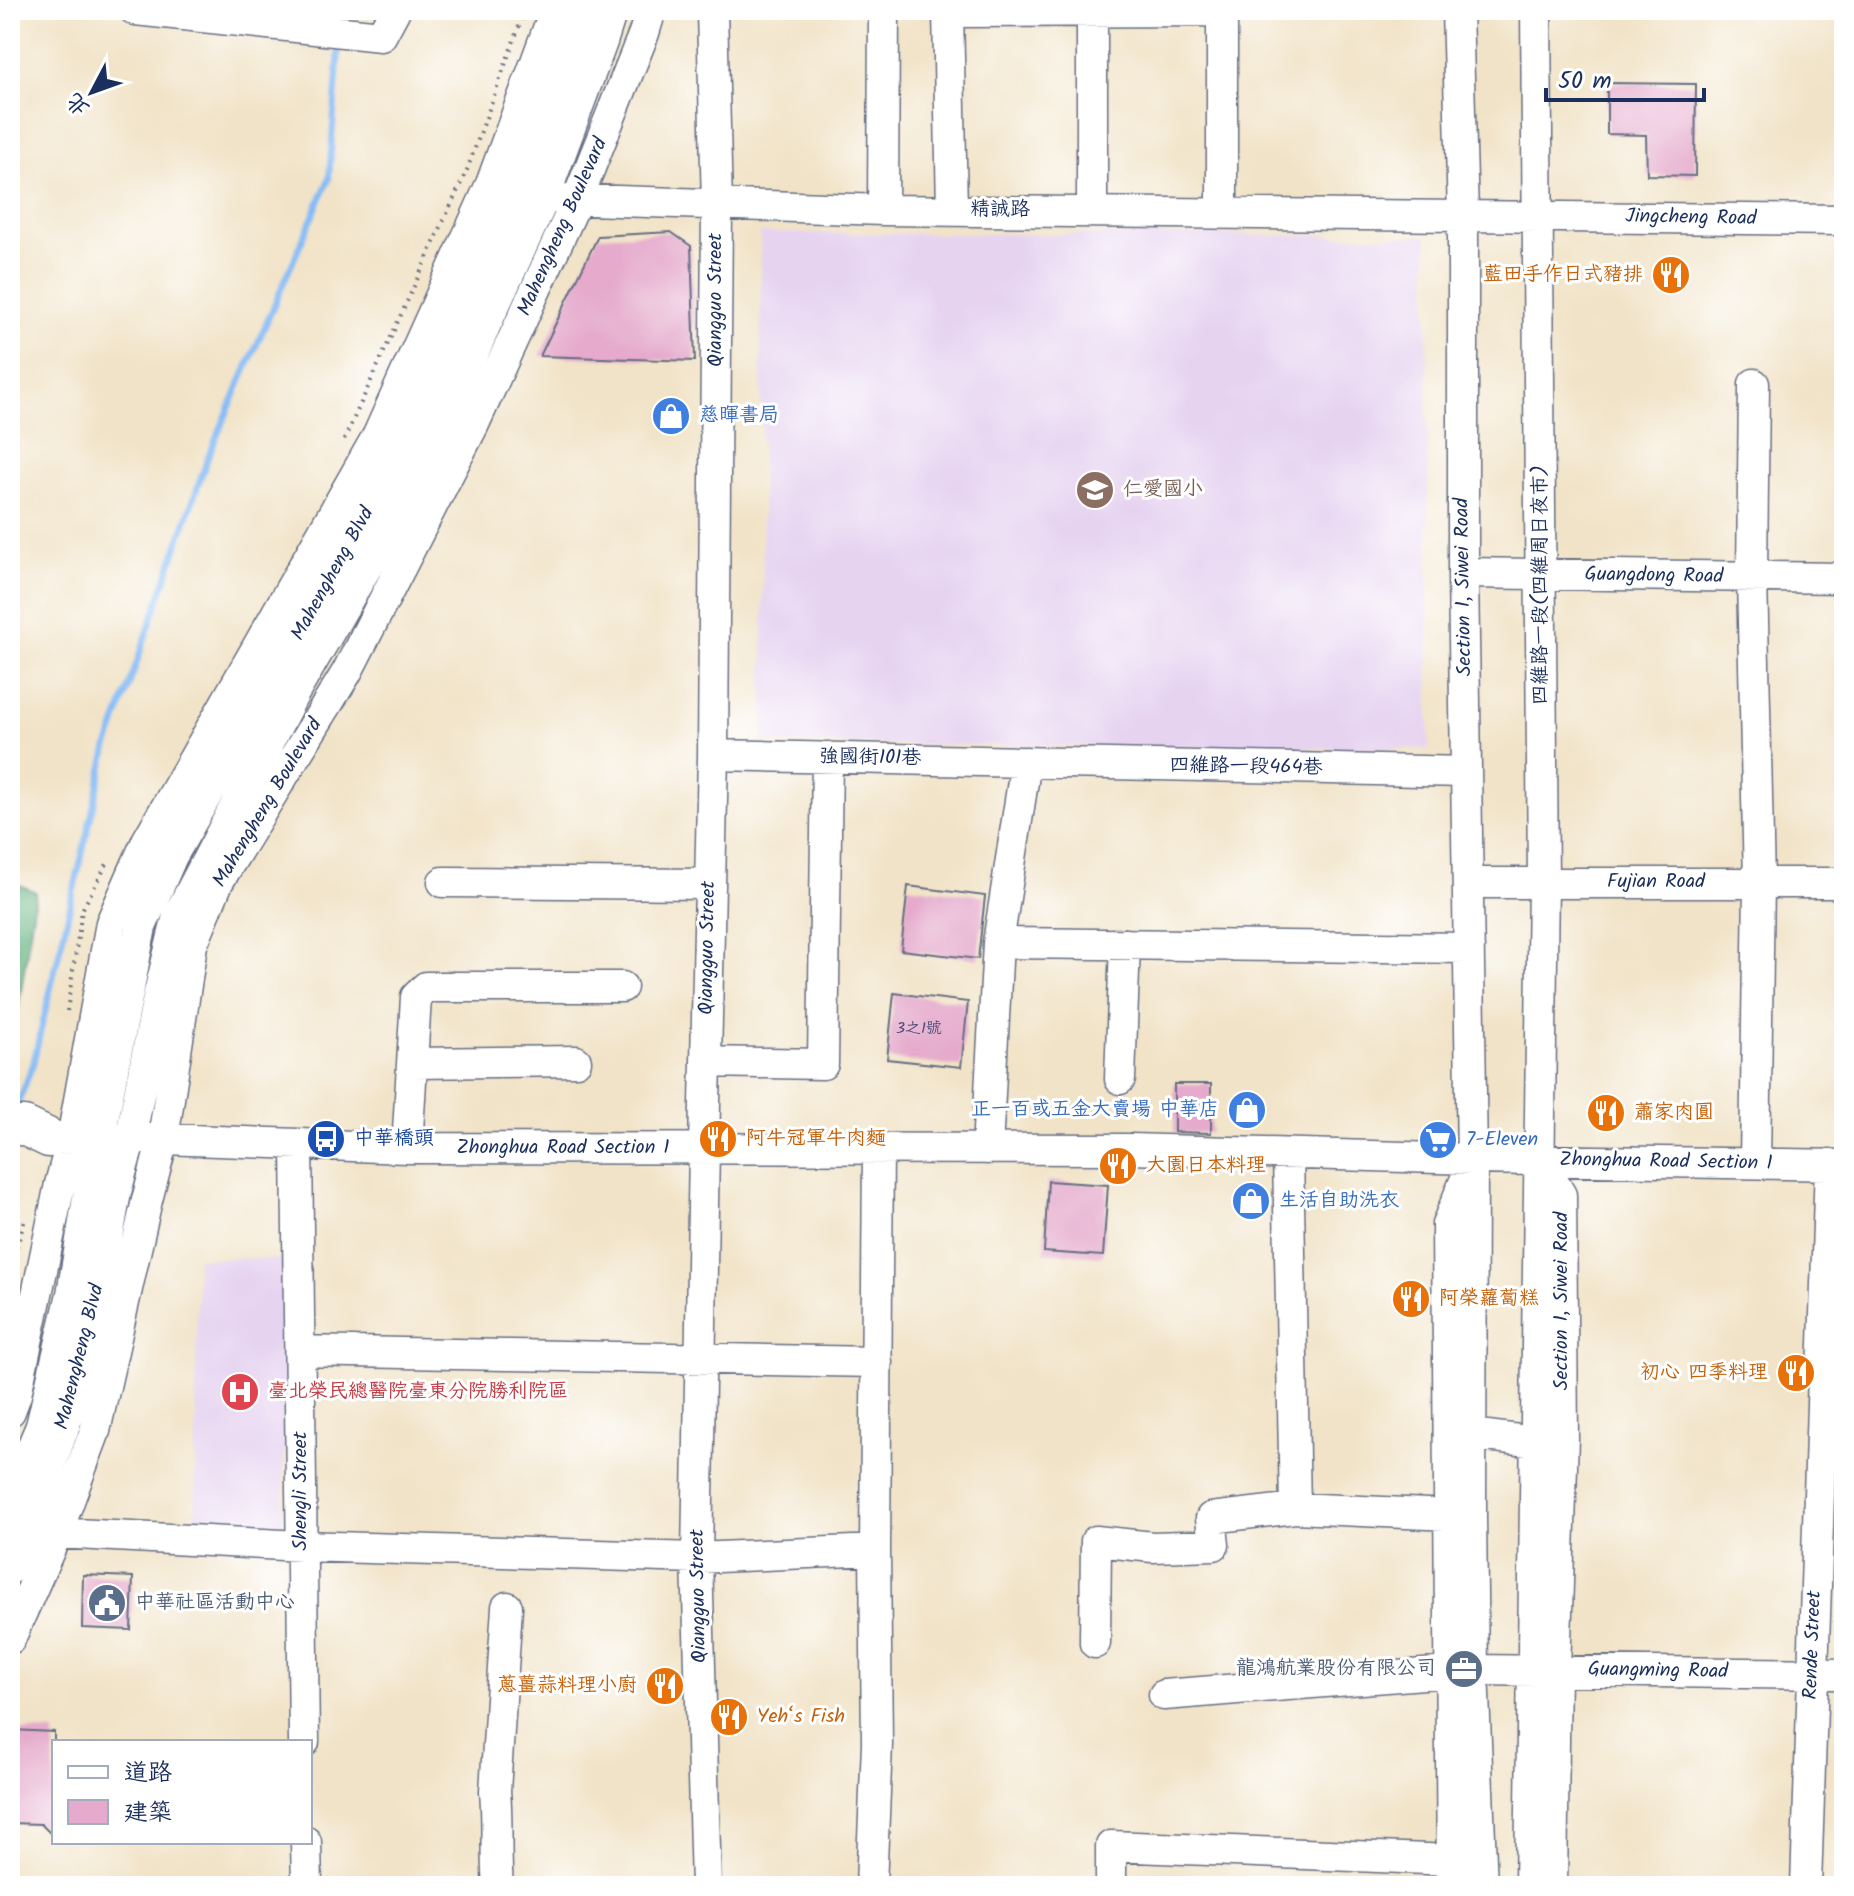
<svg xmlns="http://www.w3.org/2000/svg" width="1854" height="1896" viewBox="0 0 1854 1896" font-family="Kalam,'LXGW WenKai TC',sans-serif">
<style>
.built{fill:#e6d3f0}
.forest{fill:#61b17c;stroke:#3e706d;stroke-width:2}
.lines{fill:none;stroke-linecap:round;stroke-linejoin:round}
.stream{stroke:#86bbf5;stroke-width:6}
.building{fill:#e5aacc}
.minor-casing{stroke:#666e83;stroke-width:33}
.major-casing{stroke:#666e83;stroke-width:41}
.path{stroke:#666e83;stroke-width:4;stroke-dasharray:2 6;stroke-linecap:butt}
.minor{stroke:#fff;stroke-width:30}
.major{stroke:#fff;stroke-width:38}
.labels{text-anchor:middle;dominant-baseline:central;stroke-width:6;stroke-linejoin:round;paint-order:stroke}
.number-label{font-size:16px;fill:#4e4e7a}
.street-label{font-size:20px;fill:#1b2f5e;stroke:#fff}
.food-label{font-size:20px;fill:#c56008;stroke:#fff;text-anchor:start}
.shop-label{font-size:20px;fill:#366cbe;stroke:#fff;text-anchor:start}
.education-label{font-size:20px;fill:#785e54;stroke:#fff;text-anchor:start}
.transit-label{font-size:20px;fill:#164399;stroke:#fff;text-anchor:start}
.health-label{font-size:20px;fill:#be3a42;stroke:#fff;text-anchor:start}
.service-label{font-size:20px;fill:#4e5e75;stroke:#fff;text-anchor:start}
</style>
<rect width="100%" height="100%" fill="#fff"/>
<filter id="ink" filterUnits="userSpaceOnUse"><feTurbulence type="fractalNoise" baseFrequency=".0125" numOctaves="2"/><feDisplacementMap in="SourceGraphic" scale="16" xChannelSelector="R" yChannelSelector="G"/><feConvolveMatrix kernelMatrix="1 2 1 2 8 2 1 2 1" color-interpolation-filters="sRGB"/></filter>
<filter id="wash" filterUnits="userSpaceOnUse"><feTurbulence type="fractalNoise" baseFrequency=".006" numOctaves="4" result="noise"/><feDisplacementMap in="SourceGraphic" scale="32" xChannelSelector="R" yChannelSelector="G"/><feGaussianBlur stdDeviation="1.8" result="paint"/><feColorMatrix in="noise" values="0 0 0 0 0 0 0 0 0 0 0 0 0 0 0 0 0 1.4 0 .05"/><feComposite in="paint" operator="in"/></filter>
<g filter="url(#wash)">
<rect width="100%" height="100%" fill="#f1e3c7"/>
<path class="built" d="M 760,233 L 1427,236 L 1429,749 L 764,743 Z
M 197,1258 L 286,1259 L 283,1527 L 195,1526 Z"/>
<path class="forest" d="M 10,881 L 36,892 L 10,1063 Z"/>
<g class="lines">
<path class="stream" d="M 342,15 L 342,10
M 14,1114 L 33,1064 L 107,749 L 208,457 L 329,179 L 339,49"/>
</g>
<g id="blocks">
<path class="building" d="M 1607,83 L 1696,84 L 1695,176 L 1647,175 L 1646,135 L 1607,134 Z
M 671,232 L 691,246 L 695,361 L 540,356 L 598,236 Z
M 908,886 L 985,896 L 978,959 L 901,950 Z
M 894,993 L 968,1002 L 961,1067 L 887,1059 Z
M 1174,1084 L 1211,1084 L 1211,1133 L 1174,1132 Z
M 1048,1181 L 1108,1185 L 1103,1256 L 1044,1252 Z
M 83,1575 L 133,1577 L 131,1630 L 82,1628 Z
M 10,1730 L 54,1732 L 54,1837 L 41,1824 L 10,1823 Z"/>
</g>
</g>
<g filter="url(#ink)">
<use href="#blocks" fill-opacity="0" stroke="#666e83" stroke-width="2"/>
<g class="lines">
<g class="minor-casing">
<path id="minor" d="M 135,10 L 381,36 L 395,10
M 948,10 L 952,210
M 1222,10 L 1222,212
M 1457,10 L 1463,215 L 1463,573 L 1472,1159 L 1471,1516 L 1473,1670 L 1482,1886
M 948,12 L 1222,11
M 559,199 L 883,210 L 1844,220
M 883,210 L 884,10
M 1092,210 L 1092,10
M 1754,384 L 1752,577 L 1759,883 L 1755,1163
M 1463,573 L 1844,578
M 713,755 L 1466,772
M 443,882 L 710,884
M 1468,883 L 1844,883
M 998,943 L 1469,948
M 706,1062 L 823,1064 L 827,757
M 412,1063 L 576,1061
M 1120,1079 L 1125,944
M 49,1138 L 163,1139 L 407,1148 L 1131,1149 L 1472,1159 L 1844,1165
M 297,1144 L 304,1742
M 407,1148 L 416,997 L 426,987 L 622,987
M 987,1149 L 998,943 L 1026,762
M 1288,1154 L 1295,1508
M 1541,1162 L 1561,1195 L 1563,1438 L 1555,1670 L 1552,1886
M 300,1351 L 877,1362
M 10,1411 L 16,1395 L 60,1184 L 72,1139 L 111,923 L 147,841 L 378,435 L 491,184 L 555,10
M 1471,1434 L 1536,1442
M 10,1500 L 41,1426 L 72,1294 L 90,1186 L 141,927 L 172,856 L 345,553 L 415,423 L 516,193 L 584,10
M 42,1526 L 57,1533 L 301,1546 L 697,1558 L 875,1550
M 10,1569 L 30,1522 L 71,1407 L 91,1331 L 116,1192 L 130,1140 L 159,993 L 178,916 L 293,695 L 425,466 L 485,326 L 544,198 L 602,42 L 612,10
M 10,1639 L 57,1533 L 95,1431 L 147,1200 L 163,1139 L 192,945 L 218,882 L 347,672 L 473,426 L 577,200 L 644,33 L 651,10
M 1095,1643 L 1096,1541 L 1153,1547 L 1214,1545 L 1211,1518 L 1295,1508 L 1450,1515
M 1164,1695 L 1473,1670 L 1844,1674
M 306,1842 L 307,1886
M 498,1886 C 495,1854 498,1823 495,1791 L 507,1607
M 706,1886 L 697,1558 L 704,1148 L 713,755 L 717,205 L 712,10
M 871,1886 L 877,1744 L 875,1550 L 878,1148
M 1111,1886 L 1111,1846 L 1452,1860
M 1452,1886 L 1447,1224 L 1467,1176
M 1530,1886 L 1543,882 L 1536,10
M 1806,1886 L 1830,1164"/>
</g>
<g class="major-casing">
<path id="major" d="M 10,1126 L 24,1126 L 49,1138"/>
</g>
<path class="path" d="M 344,440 L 467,170 L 525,10
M 67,1011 L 82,910 L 109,860
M 10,1270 L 25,1219"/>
<use href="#minor" class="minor"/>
<use href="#major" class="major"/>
</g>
</g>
<defs>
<g id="restaurant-disc" transform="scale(2)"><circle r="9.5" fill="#e8710a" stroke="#fff"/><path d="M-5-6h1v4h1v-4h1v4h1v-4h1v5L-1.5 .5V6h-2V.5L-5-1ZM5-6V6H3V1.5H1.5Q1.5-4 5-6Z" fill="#fff"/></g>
<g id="shop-disc" transform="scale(2)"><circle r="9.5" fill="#3f7fe0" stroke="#fff"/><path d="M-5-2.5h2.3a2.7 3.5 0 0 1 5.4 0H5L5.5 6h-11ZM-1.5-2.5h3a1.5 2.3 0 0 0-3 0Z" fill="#fff"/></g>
<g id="school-disc" transform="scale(2)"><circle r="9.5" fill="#8d6e63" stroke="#fff"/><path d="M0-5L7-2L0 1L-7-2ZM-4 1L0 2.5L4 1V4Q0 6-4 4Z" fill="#fff"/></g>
<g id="bus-disc" transform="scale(2)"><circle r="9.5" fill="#1a4fb4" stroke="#fff"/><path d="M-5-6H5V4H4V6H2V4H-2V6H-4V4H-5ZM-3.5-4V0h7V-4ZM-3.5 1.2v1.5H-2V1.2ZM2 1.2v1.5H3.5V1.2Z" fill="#fff"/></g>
<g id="supermarket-disc" transform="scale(2)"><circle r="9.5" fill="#3f7fe0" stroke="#fff"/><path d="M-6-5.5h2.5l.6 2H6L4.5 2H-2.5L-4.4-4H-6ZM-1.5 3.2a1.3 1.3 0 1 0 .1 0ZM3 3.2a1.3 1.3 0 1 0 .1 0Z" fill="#fff"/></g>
<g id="hospital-disc" transform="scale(2)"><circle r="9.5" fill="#e0444e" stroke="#fff"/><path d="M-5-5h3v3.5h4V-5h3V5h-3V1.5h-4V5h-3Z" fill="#fff"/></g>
<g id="civic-disc" transform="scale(2)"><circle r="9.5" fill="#5c6f8a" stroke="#fff"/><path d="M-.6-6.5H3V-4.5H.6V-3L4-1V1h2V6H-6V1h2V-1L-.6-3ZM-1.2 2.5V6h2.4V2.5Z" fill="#fff"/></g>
<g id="office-disc" transform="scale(2)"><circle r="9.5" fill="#5c6f8a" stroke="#fff"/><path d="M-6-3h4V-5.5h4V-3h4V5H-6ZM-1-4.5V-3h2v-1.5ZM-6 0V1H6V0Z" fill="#fff"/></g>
</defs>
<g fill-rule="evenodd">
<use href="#restaurant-disc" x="1671" y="275"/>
<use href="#shop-disc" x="671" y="416"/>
<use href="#school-disc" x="1095" y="490"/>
<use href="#shop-disc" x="1247" y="1110"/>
<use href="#restaurant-disc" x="1606" y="1113"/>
<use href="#bus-disc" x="326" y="1139"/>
<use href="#restaurant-disc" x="718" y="1139"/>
<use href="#supermarket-disc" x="1438" y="1140"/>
<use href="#restaurant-disc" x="1118" y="1166"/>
<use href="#shop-disc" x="1251" y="1201"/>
<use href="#restaurant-disc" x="1411" y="1299"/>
<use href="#restaurant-disc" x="1796" y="1373"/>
<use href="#hospital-disc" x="240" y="1392"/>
<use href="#civic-disc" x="107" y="1603"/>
<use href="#office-disc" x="1464" y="1669"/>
<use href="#restaurant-disc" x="665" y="1686"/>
<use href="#restaurant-disc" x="729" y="1717"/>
</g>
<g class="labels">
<g class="number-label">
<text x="919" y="1028">3之1號</text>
</g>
<g class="street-label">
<text x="1000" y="210">精誠路</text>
<text transform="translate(1691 218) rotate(1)">Jingcheng Road</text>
<text transform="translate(563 227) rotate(-66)">Mahengheng Boulevard</text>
<text transform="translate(716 300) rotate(-90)">Qiangguo Street</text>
<text transform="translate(333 574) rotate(-61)">Mahengheng Blvd</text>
<text transform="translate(1654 576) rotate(1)">Guangdong Road</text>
<text transform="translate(1541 585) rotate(-90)">四維路一段(四維周日夜市)</text>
<text transform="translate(1464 587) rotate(-91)">Section 1, Siwei Road</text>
<text transform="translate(870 758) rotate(1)">強國街101巷</text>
<text transform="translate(1246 767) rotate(1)">四維路一段464巷</text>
<text transform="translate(268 803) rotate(-59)">Mahengheng Boulevard</text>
<text x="1656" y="882">Fujian Road</text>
<text transform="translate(708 948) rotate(-89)">Qiangguo Street</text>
<text x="563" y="1148">Zhonghua Road Section 1</text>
<text transform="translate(1666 1162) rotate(1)">Zhonghua Road Section 1</text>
<text transform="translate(1562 1301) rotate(-90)">Section 1, Siwei Road</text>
<text transform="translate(80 1357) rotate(-76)">Mahengheng Blvd</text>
<text transform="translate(301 1491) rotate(-90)">Shengli Street</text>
<text transform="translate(699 1596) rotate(-91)">Qiangguo Street</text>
<text transform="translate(1813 1645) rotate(-88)">Rende Street</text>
<text transform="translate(1658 1671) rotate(1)">Guangming Road</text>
</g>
<g class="food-label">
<text x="1643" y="275" text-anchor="end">藍田手作日式豬排</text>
<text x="1634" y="1113">蕭家肉圓</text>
<text x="746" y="1139">阿牛冠軍牛肉麵</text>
<text x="1146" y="1166">大園日本料理</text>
<text x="1439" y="1299">阿榮蘿蔔糕</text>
<text x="1768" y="1373" text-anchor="end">初心 四季料理</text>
<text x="637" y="1686" text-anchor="end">蔥薑蒜料理小廚</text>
<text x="757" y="1717">Yeh‘s Fish</text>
</g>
<g class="shop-label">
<text x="699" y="416">慈暉書局</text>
<text x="1219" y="1110" text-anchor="end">正一百或五金大賣場 中華店</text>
<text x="1466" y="1140">7-Eleven</text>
<text x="1279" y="1201">生活自助洗衣</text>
</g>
<g class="education-label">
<text x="1123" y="490">仁愛國小</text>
</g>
<g class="transit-label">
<text x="354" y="1139">中華橋頭</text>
</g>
<g class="health-label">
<text x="268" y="1392">臺北榮民總醫院臺東分院勝利院區</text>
</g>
<g class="service-label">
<text x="135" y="1603">中華社區活動中心</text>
<text x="1436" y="1669" text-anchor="end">龍鴻航業股份有限公司</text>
</g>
</g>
<rect width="1854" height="1896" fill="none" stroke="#fff" stroke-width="40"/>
<rect x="52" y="1740" width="260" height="104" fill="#ffffff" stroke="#a4acbf" stroke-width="2"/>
<rect x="68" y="1766" width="40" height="12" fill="#ffffff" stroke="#a4acbf" stroke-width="2"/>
<text x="124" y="1780" font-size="24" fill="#1b2f5e">道路</text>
<rect x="68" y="1800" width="40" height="24" fill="#e5aacc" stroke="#a4acbf" stroke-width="2"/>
<text x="124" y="1820" font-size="24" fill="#1b2f5e">建築</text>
<g transform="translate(92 92) rotate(229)" stroke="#ffffff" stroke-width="6" paint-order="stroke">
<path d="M0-6L14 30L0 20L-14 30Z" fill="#1b2f5e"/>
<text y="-12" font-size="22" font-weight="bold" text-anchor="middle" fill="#1b2f5e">北</text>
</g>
<path d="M1546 88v12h158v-12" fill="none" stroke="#1b2f5e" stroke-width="4"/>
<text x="1558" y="88" font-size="24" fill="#1b2f5e" stroke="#ffffff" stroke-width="6" paint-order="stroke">50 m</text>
</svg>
